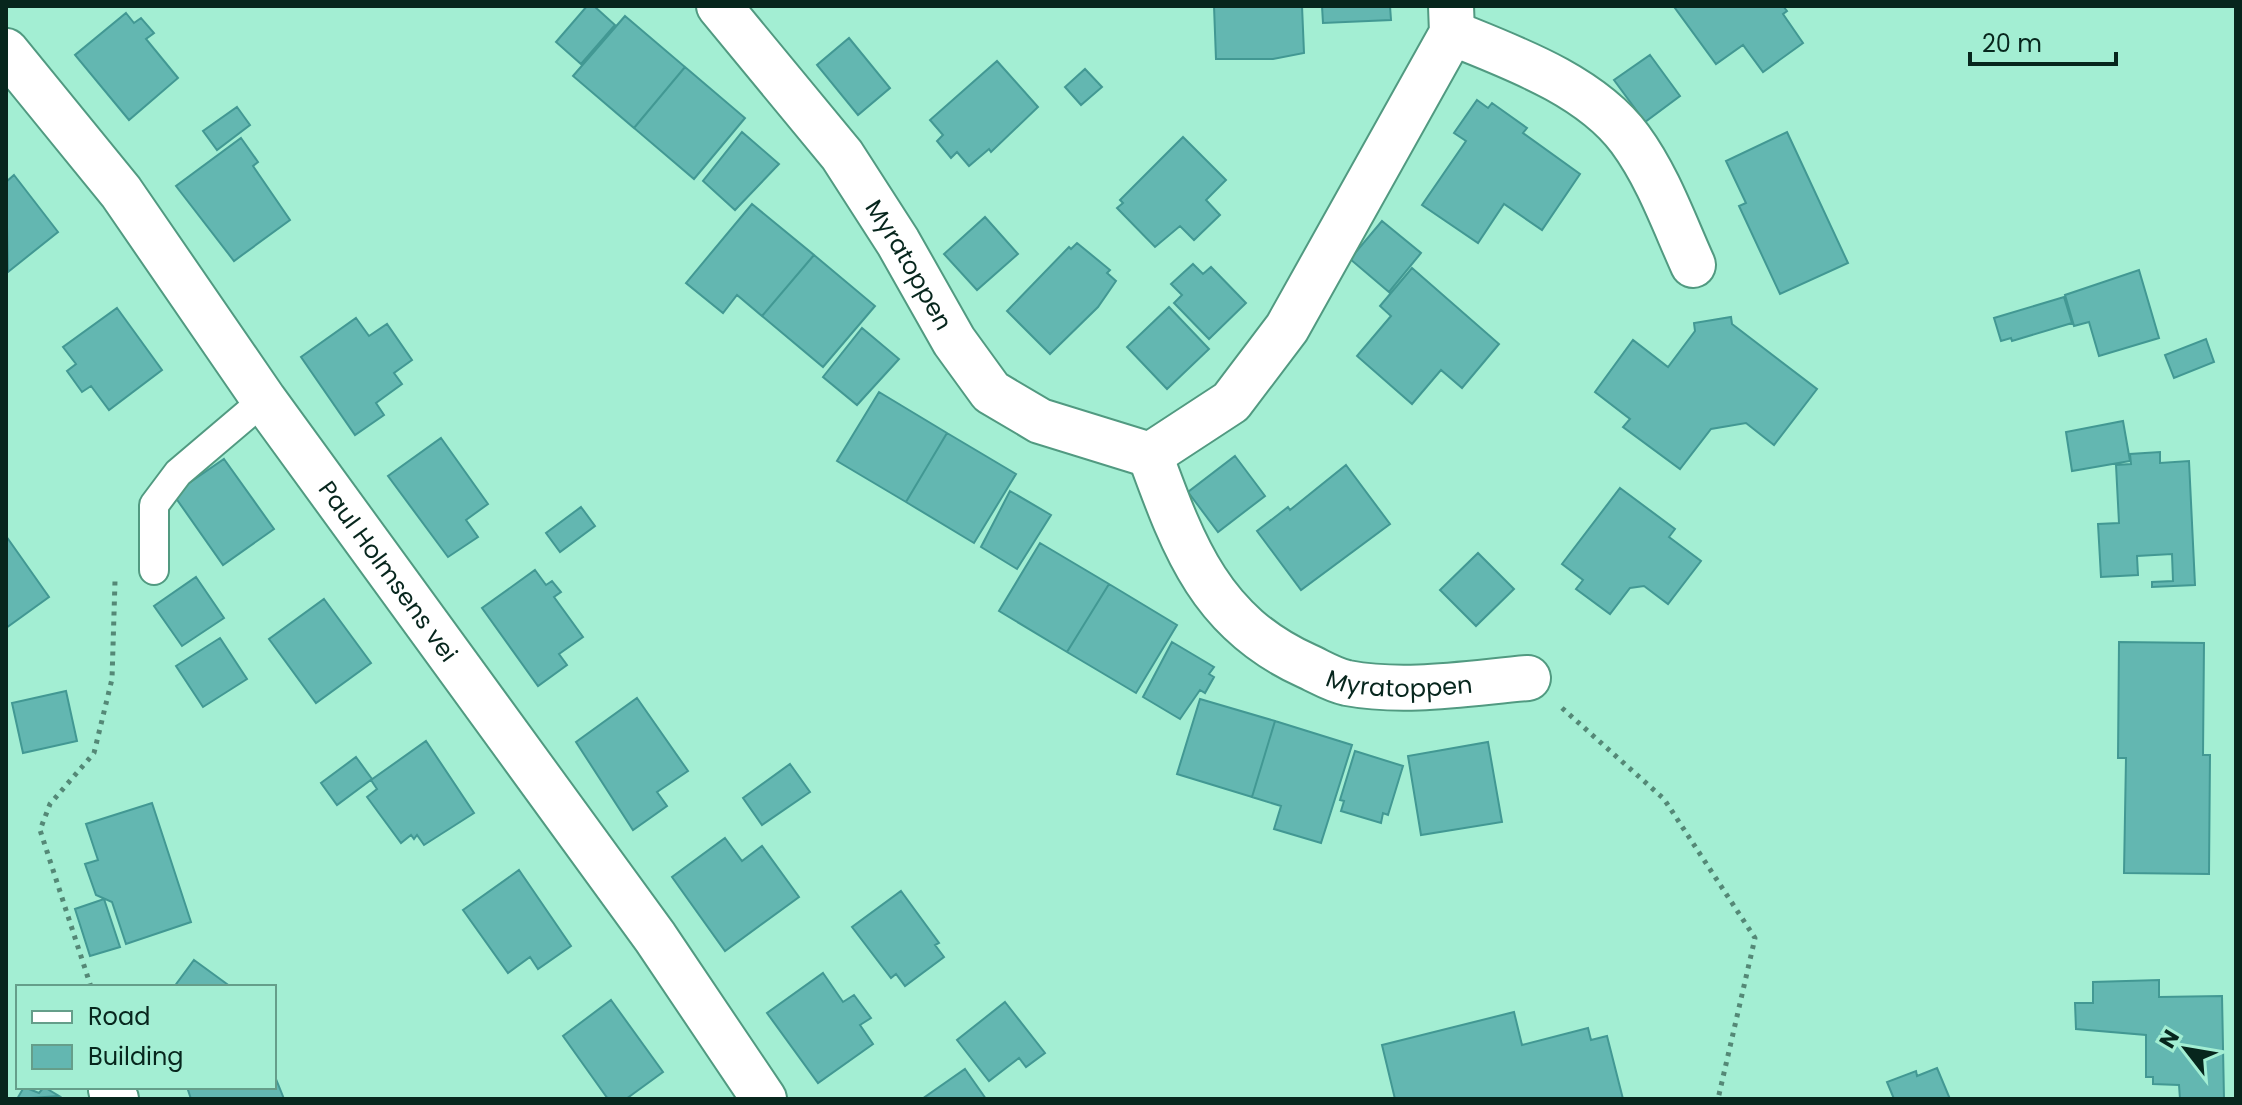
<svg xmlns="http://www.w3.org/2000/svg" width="2242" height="1105" viewBox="0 0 2242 1105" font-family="Poppins,sans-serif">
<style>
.building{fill:#63b7b1;stroke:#429893;stroke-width:2}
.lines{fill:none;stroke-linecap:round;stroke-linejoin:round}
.lane-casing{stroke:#519a81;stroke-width:32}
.street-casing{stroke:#519a81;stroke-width:48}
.path{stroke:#548876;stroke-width:5;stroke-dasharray:4 6;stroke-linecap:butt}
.lane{stroke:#fff;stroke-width:28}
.street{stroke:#fff;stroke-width:44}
.labels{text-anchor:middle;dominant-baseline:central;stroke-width:7;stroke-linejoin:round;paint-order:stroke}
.street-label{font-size:24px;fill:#07261d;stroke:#a3eed3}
</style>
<rect width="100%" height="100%" fill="#a3eed3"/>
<path class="building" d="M 587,6 L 594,6 L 615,25 L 581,64 L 556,42 Z
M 1214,6 L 1302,6 L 1304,53 L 1273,59 L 1216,59 Z
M 1322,6 L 1390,6 L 1391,20 L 1323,23 Z
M 1677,6 L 1783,6 L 1787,11 L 1783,14 L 1803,43 L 1763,72 L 1743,45 L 1716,64 L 1675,8 Z
M 126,13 L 134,23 L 141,18 L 154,33 L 146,39 L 178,78 L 129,120 L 75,55 Z
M 625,16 L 685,67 L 634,128 L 573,76 Z
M 849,38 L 890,88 L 858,115 L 817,65 Z
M 1650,55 L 1680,96 L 1645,122 L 1614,80 Z
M 997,61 L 1038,107 L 991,152 L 989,149 L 969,166 L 957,152 L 951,158 L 937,141 L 943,135 L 930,120 Z
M 685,67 L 745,118 L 694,179 L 634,128 Z
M 1085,69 L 1102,87 L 1081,105 L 1065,87 Z
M 1477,100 L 1488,108 L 1492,103 L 1527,128 L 1523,133 L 1580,174 L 1542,230 L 1504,204 L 1478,243 L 1422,205 L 1466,141 L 1454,133 Z
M 237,107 L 250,125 L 217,150 L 203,131 Z
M 742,132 L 779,164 L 735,210 L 703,181 Z
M 1787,132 L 1848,263 L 1780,294 L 1739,206 L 1746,203 L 1726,161 Z
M 1183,137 L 1226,180 L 1206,200 L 1220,215 L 1194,240 L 1180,226 L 1155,247 L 1117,208 L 1123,203 L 1120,200 Z
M 241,138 L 258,162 L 253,166 L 290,220 L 234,261 L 176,186 Z
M 14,175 L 58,232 L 8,272 L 6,182 Z
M 752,204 L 814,255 L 762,316 L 737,295 L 723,313 L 686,283 Z
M 985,217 L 1018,254 L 977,290 L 944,254 Z
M 1382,221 L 1421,253 L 1389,292 L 1350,259 Z
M 1077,243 L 1110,270 L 1107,273 L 1116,281 L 1098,307 L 1050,354 L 1007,311 L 1069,247 L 1071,249 Z
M 814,255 L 875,306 L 823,367 L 762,316 Z
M 1193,264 L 1203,274 L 1211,267 L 1246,303 L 1209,339 L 1174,303 L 1182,295 L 1171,284 Z
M 1412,268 L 1499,344 L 1462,388 L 1441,370 L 1412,404 L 1357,356 L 1391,316 L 1380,306 Z
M 2139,270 L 2159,338 L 2099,356 L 2089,322 L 2074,326 L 2065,295 Z
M 2064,297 L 2072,323 L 2012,341 L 2011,338 L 2001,341 L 1994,318 Z
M 1169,307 L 1209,349 L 1167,389 L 1127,347 Z
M 117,308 L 162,370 L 109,410 L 91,386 L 82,392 L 67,371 L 76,364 L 63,347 Z
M 1731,317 L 1732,324 L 1817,389 L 1774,445 L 1746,423 L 1711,429 L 1680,469 L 1623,427 L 1630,419 L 1595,392 L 1633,340 L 1668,367 L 1695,331 L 1694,323 Z
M 356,318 L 369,336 L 387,324 L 412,360 L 394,373 L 402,384 L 376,403 L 384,415 L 355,435 L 301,357 Z
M 862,328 L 899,359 L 857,405 L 823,377 Z
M 2206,339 L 2214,362 L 2174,378 L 2165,355 Z
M 879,392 L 947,433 L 906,502 L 837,461 Z
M 2123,421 L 2130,461 L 2072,471 L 2066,432 Z
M 947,433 L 1016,474 L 974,543 L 906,502 Z
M 441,438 L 488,504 L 466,520 L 478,537 L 448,557 L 388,476 Z
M 2160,452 L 2160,463 L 2189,461 L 2195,585 L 2152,587 L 2152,582 L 2173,581 L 2172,554 L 2137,556 L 2138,575 L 2101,577 L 2098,524 L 2119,523 L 2116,465 L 2131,464 L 2130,454 Z
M 1235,456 L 1265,496 L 1218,532 L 1188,492 Z
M 224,459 L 274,529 L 223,565 L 173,494 Z
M 1346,465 L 1390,524 L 1301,590 L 1257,531 L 1288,507 L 1290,510 Z
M 1620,488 L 1675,529 L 1669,537 L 1701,561 L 1668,604 L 1644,586 L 1630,588 L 1610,614 L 1576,589 L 1583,580 L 1562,564 Z
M 1010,491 L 1051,515 L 1017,569 L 981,547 Z
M 581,507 L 595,526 L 560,552 L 546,533 Z
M 6,536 L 49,597 L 6,628 Z
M 1040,543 L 1109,584 L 1067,652 L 999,611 Z
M 1478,553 L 1514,589 L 1476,626 L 1440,590 Z
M 535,570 L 546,585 L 552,581 L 561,592 L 554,597 L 583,637 L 559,654 L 567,665 L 538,686 L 482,608 Z
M 196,577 L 224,618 L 182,646 L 154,606 Z
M 1109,584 L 1177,625 L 1136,693 L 1067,652 Z
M 324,599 L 371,663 L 316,703 L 269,639 Z
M 220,638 L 247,679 L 203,707 L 176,666 Z
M 1172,642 L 1214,667 L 1209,674 L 1214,677 L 1205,693 L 1200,690 L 1180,719 L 1143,697 Z
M 2119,642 L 2204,643 L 2203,755 L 2210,755 L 2209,874 L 2124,873 L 2126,758 L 2118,758 Z
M 66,691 L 77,741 L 23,753 L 12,703 Z
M 637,698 L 688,771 L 657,792 L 667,806 L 633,830 L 576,742 Z
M 1200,699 L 1275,721 L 1252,797 L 1177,774 Z
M 1275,721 L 1352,745 L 1321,843 L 1274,829 L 1281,806 L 1252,797 Z
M 426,741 L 474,813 L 424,845 L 417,835 L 414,839 L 411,835 L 401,843 L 367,797 L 377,789 L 371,780 Z
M 1488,742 L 1502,822 L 1421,835 L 1408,756 Z
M 1355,751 L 1403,766 L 1388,815 L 1383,813 L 1381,823 L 1341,811 L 1344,801 L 1340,800 Z
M 356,757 L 372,779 L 337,805 L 321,783 Z
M 790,764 L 810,792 L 762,825 L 743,798 Z
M 152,803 L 191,922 L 126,944 L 112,902 L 96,895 L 85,864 L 98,860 L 86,824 Z
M 725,838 L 742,861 L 762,846 L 799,897 L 725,951 L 672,877 Z
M 519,870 L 571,946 L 538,969 L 530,957 L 508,973 L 463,910 Z
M 901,891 L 939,943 L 935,945 L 944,957 L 905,986 L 896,974 L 891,978 L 852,927 Z
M 104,899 L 120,947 L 90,956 L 75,909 Z
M 194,960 L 231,987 L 174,987 Z
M 823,973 L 843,1002 L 854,995 L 871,1018 L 860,1025 L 873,1044 L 818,1083 L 767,1013 Z
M 2159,980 L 2159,997 L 2222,996 L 2224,1099 L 2180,1099 L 2179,1085 L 2153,1084 L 2153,1077 L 2146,1077 L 2146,1035 L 2076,1029 L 2075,1003 L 2093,1003 L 2093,982 Z
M 611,1000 L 663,1072 L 626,1099 L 608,1099 L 563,1036 Z
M 1005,1002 L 1045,1053 L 1026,1067 L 1019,1058 L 989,1081 L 957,1040 Z
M 1514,1012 L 1522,1045 L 1588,1028 L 1591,1040 L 1607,1036 L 1623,1099 L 1395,1099 L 1382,1045 Z
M 1937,1068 L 1950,1099 L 1894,1099 L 1887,1082 L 1916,1071 L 1917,1076 Z
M 965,1069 L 986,1099 L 922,1099 Z
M 274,1074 L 284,1099 L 191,1099 L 187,1087 L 274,1087 Z
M 24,1087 L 39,1093 L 44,1087 L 59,1096 L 17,1099 Z"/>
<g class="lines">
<g class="lane-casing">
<path id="lane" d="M 154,570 L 154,505 L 178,473 L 264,400"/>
</g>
<g class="street-casing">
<g id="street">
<path id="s1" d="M 719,6 L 842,155 L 898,242 L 954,341 L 991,392 L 1040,421 L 1150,455"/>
<path d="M 1452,33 C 1511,57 1590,85 1630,139 C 1658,177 1674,223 1693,265"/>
<path id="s2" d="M 6,51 L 121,192 L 264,400 L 655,937 L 764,1099"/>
<path d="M 1150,455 L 1231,402 L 1287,328 L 1452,33 L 1451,6"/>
<path id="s3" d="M 1150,455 C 1184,548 1211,623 1307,666 C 1320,672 1333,680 1347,683 C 1406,694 1469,683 1528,678"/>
<path d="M 111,1090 L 116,1099"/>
</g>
</g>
<path class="path" d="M 1562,708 L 1664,799 L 1755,938 L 1718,1099
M 91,987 L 40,830 L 50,804 L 94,753 L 112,679 L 115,581"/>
<use href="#lane" class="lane"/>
<use href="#street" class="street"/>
</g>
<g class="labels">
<g class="street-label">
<text stroke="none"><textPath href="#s1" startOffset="322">Myratoppen</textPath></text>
<text stroke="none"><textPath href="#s2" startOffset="646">Paul Holmsens vei</textPath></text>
<text stroke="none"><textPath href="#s3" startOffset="368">Myratoppen</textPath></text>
</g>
</g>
<rect width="2242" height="1105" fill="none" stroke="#07261d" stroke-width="16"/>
<rect x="16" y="985" width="260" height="104" fill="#a3eed3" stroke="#659e8a" stroke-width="2"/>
<rect x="32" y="1011" width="40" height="12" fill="#ffffff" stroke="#659e8a" stroke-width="2"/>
<text x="88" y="1025" font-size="24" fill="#07261d">Road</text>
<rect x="32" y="1045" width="40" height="24" fill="#63b7b1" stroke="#659e8a" stroke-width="2"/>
<text x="88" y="1065" font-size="24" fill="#07261d">Building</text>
<g transform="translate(2186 1049) rotate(301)" stroke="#a3eed3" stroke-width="6" paint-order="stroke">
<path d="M0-6L14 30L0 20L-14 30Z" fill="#07261d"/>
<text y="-12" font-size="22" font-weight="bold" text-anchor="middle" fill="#07261d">N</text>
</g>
<path d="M1970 52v12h146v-12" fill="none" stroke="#07261d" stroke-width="4"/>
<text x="1982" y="52" font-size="24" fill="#07261d" stroke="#a3eed3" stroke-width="6" paint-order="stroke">20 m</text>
</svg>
